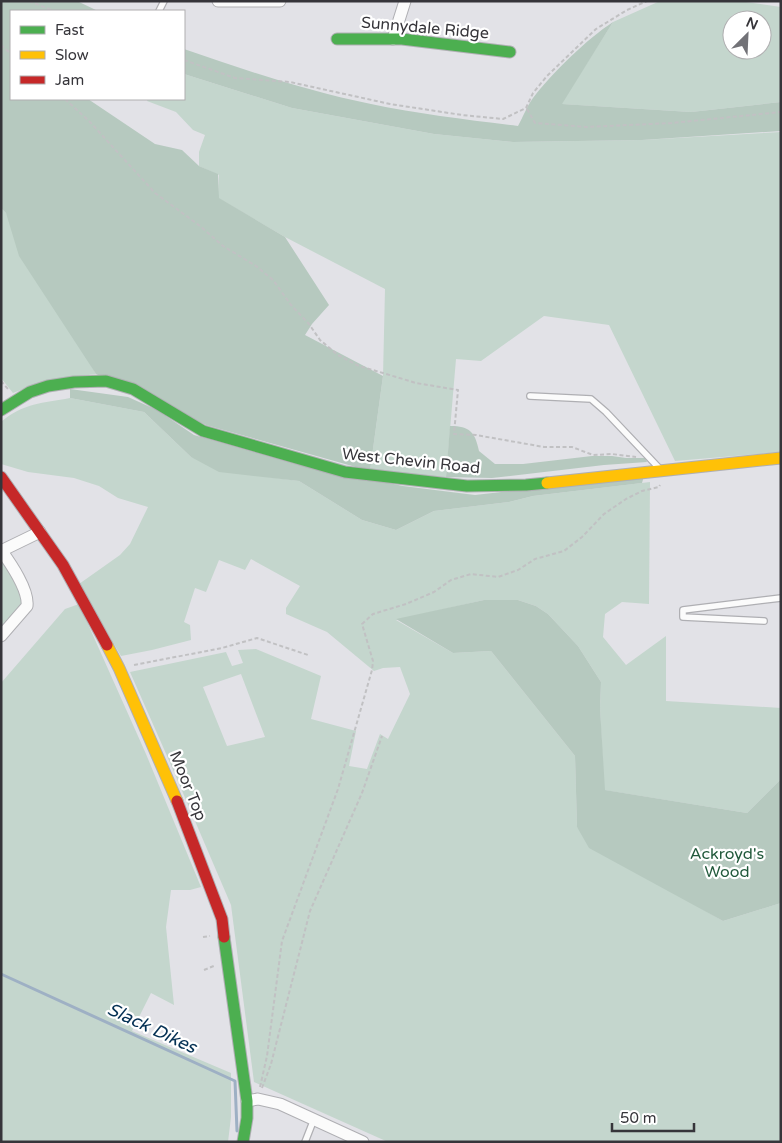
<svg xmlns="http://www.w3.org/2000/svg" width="782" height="1143" viewBox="0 0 782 1143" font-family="'Varela Round',sans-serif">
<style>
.green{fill:#c4d6cd;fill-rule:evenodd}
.forest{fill:#b6c9bf}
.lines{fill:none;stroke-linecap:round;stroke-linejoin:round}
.stream{stroke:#9eb0c4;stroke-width:3}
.lane-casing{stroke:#afafb3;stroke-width:8}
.street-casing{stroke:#afafb3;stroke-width:13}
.fast-casing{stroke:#afafb3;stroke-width:13}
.slow-casing{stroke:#afafb3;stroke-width:13}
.jam-casing{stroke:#afafb3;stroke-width:13}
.path{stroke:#c1c1c3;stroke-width:2;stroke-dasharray:4 2.5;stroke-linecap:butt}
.lane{stroke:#fbfbfb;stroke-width:5.5}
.street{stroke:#fbfbfb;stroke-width:11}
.fast{stroke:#4caf50;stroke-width:11}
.slow{stroke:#ffc107;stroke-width:11}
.jam{stroke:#c62828;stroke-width:11}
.labels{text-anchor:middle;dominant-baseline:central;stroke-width:4.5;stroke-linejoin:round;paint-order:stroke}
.street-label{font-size:16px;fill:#36353a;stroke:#fff}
.park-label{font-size:16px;fill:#21593b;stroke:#fff}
.water-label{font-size:18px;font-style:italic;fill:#053154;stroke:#fff}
</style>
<rect width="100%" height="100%" fill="#e2e2e7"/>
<path class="green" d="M 660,1 L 739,1 L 781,7 L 781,102 L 691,112 L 561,104 L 613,22 ZM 732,20 L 762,20 L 762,50 L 732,50 Z
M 184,74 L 292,108 L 434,134 L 513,142 L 642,140 L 781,132 L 781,452 L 675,461 L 609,325 L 544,316 L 481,361 L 456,359 L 446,477 L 370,471 L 383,376 L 385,289 L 285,237 L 218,198 L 219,175 L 199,166 L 199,152 L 205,135 L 193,130 L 176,112 L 147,101 L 148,99 L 184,99 Z
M 1,208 L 6,213 L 96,374 L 44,381 L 13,393 L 1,378 Z
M 70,398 L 144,412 L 191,457 L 261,476 L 299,481 L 362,520 L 396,530 L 434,511 L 509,502 L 533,496 L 650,482 L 649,604 L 622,602 L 605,614 L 603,637 L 626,665 L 666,636 L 666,701 L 781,708 L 781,779 L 747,813 L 604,790 L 600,708 L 601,682 L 578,646 L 548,614 L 536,606 L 518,600 L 484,600 L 396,620 L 453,653 L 491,651 L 575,756 L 577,827 L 653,881 L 723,921 L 781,903 L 781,1142 L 388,1142 L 254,1082 L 231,905 L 171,765 L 130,672 L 226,652 L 232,666 L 243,663 L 238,650 L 256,649 L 321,676 L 311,719 L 356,731 L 349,766 L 367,769 L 380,734 L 388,739 L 410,694 L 400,667 L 383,668 L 374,671 L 327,632 L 286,614 L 286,608 L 300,586 L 251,559 L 245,570 L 219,560 L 206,592 L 195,588 L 184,622 L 190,625 L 191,640 L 152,650 L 121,656 L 79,584 L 120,555 L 130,544 L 148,507 L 118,498 L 99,486 L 74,478 L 28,472 L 1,464 L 1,422 C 23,403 43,403 70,398 ZM 241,674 L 265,737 L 227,746 L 203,687 Z
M 1,558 L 21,592 L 22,607 L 1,631 Z
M 79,604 L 146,754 L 201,887 L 190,890 L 171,890 L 166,927 L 174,1005 L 151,993 L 132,1031 L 231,1073 L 231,1117 L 228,1142 L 1,1142 L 1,683 L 65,609 Z"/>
<path class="forest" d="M 1,1 L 77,1 L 98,11 L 11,11 L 11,99 L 88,99 L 155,144 L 182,150 L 199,166 L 218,174 L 219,198 L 285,237 L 329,305 L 312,324 L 305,335 L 383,376 L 370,471 L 206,425 L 96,374 L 19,256 L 6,213 L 1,208 Z
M 613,22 L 562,104 L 691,112 L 781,102 L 781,131 L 642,140 L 513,142 L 434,134 L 292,108 L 184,74 L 184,49 C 245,70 307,91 371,104 C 419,114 469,120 518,126 C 523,117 527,106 533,98 C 552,73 587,39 613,22 Z
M 70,389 L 128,397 L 157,410 L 194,435 L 295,464 L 403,486 L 475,495 L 644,476 L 642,483 L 533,496 L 509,502 L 434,511 L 396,530 L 362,520 L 299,481 L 219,472 L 191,457 L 144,412 L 70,398 Z
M 450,426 C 470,426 475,432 479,451 L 495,464 L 523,464 L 592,456 L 612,456 L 626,458 L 645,458 L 647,462 L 604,465 L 492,478 L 446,477 Z
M 484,600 L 518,600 L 536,606 L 548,614 L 578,646 L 601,682 L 600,708 L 605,790 L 747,813 L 781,779 L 781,903 L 723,921 L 589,848 L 577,827 L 575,756 L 491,651 L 453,653 L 396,619 Z"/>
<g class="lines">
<path class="stream" d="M 1,974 L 235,1081 L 237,1131"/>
<g class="lane-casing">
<path id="lane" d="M 159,11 L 164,1
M 530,396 L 591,399 L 606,412 L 659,468
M 764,621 L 683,617 L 683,610 L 781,598
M 305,1142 L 314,1119"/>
</g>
<g class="street-casing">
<path id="street" d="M 218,1 L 280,1
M 393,39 L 405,1
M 1,550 C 11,564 29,590 27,606 L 1,636
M 1,551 L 40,532
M 247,1101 L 258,1099 L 280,1104 L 363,1142"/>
</g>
<g class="fast-casing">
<path id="fast" d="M 337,39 L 402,39 L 510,52
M 1,410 L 30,392 L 48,386 L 74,382 L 106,381 L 133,389 L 203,431 L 345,472 L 467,486 L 526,485 L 547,483
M 224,937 L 247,1101 L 247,1118 L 243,1142"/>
</g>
<g class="slow-casing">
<path id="slow" d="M 547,483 L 781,458
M 107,645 L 119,668 L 177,801"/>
</g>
<g class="jam-casing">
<path id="jam" d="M 1,477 L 63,565 L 107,645
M 177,801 L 222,919 L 224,937"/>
</g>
<path class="path" d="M 29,1 L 54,11
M 1,45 L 11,54
M 184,60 L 235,78 L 290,82 L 390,104 L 462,115 L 503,119 L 526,108 L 533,93 L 547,76 L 596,29 L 627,10 L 647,1
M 65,99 L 89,121 L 155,193 L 200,226 L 223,246 L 256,266 L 273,280 L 291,305 L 309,324 L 320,340 L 338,355 L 359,366 L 383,373 L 416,383 L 458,390 L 454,434 L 476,435 L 544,447 L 572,447 L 593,455 L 612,454 L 636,457
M 527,109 L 535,123 L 586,127 L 672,123 L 781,112
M 1,381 L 8,389
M 134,665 L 222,648 L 257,638 L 308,655
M 203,937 L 210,936
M 204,970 L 216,965
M 260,1087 L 267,1056 L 282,941 L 338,789 L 372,670 L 373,661 L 362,624 L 373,614 L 406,604 L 434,592 L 451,580 L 471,574 L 498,577 L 518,570 L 535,559 L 564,551 L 582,537 L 604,514 L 626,499 L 642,491 L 659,487 L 660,485
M 262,1088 L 271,1064 L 310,911 L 362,793 L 382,736"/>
<use href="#lane" class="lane"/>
<use href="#street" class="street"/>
<use href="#fast" class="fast"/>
<use href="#slow" class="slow"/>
<use href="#jam" class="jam"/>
</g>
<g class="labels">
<g class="street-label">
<text transform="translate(425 28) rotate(5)">Sunnydale Ridge</text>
<text transform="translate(411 461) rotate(6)">West Chevin Road</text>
<text transform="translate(188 786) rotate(68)">Moor Top</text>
</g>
<g class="park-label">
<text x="727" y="854">Ackroyd's<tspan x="727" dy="18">Wood</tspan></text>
</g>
<g class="water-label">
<text transform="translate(152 1028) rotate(25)">Slack Dikes</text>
</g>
</g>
<rect width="782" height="1143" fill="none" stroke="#36353a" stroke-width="5"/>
<rect x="10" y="10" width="175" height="90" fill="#ffffff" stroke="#afaeb0"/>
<rect x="20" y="26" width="25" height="8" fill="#4caf50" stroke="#afaeb0"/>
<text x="55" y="35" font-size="15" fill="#36353a">Fast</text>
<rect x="20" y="51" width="25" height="8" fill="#ffc107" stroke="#afaeb0"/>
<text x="55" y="60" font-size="15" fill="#36353a">Slow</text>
<rect x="20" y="76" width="25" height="8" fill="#c62828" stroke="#afaeb0"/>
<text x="55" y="85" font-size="15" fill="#36353a">Jam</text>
<g transform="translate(747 35) rotate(24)"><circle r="24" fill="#ffffff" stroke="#afaeb0"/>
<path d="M0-4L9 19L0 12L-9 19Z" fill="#727277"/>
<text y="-8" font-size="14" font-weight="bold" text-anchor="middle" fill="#36353a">N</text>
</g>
<path d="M612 1123v8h82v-8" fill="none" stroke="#36353a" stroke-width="2.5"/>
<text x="620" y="1123" font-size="15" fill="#36353a" stroke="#ffffff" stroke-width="4" paint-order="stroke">50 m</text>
</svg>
